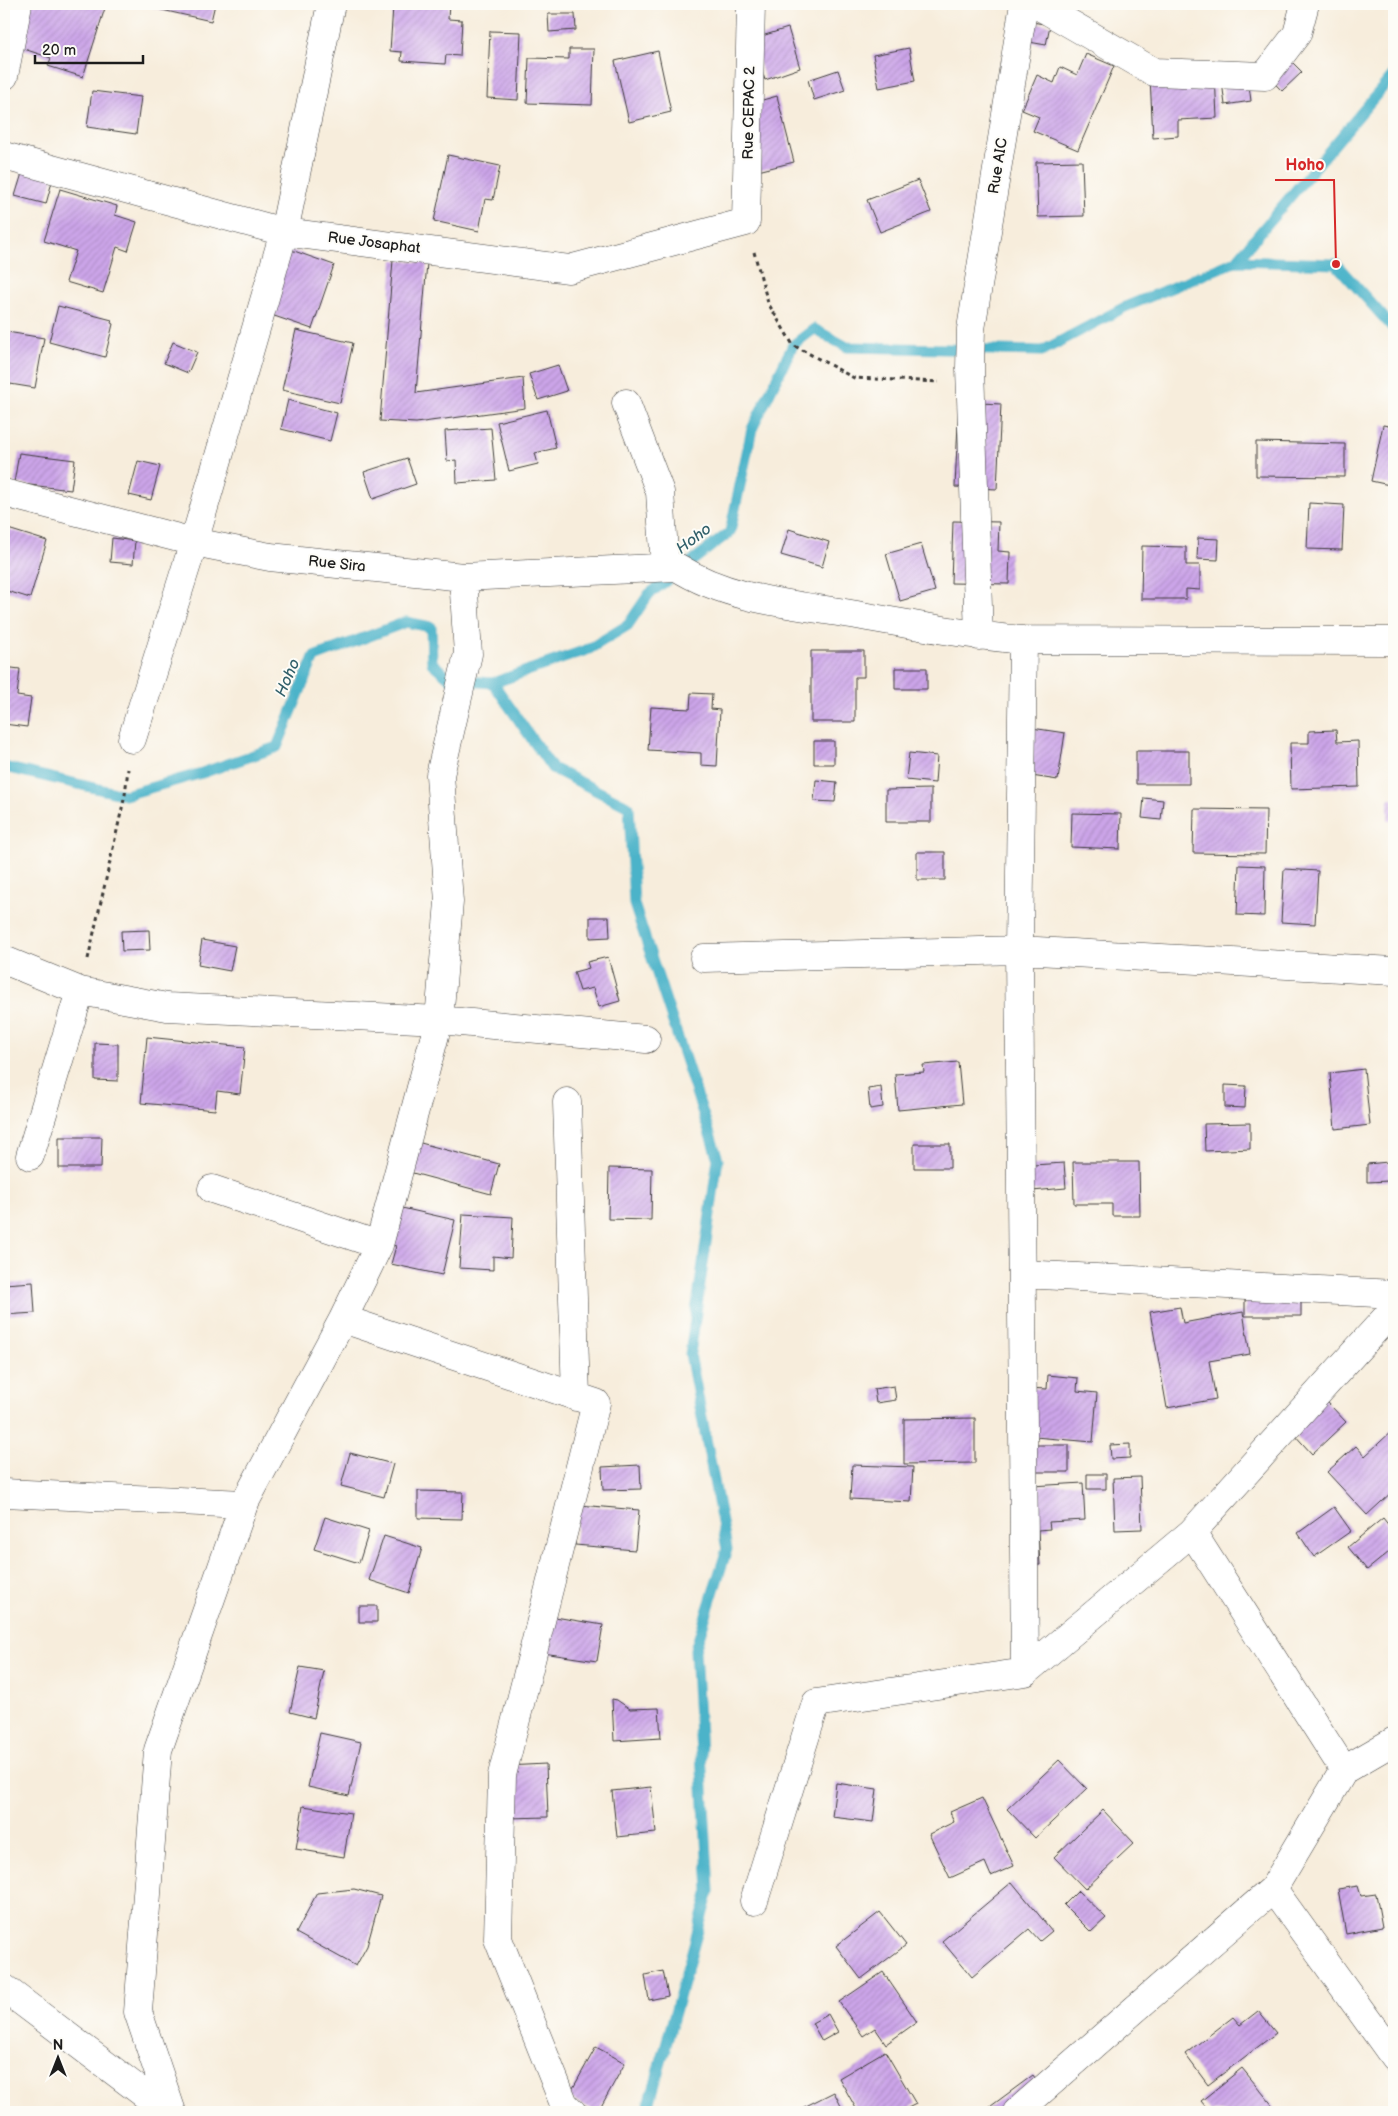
<svg xmlns="http://www.w3.org/2000/svg" width="1398" height="2116" viewBox="0 0 1398 2116" font-family="'Balsamiq Sans',sans-serif">
<style>
.lines{fill:none;stroke-linecap:round;stroke-linejoin:round}
.stream{stroke:#4bb3c9;stroke-width:11}
.building{fill:url(#building-hatch)}
.minor-casing{stroke:#3d3b39;stroke-width:29}
.path{stroke:#3d3b39;stroke-width:3;stroke-dasharray:4 4;stroke-linecap:butt}
.minor{stroke:#fff;stroke-width:28}
.labels{text-anchor:middle;dominant-baseline:central;stroke-width:4;stroke-linejoin:round;paint-order:stroke}
.street-label{font-size:15px;fill:#1c1c1c;stroke:#fdfcf7}
.water-label{font-size:16px;font-style:italic;fill:#31606a;stroke:#fdfcf7}
.leader{fill:none;stroke:#d62828;stroke-width:2}
.callout-dot{fill:#d62828;stroke:#fdfcf7;stroke-width:2}
.callout-label{font-size:16px;text-anchor:middle;font-weight:bold;fill:#d62828;stroke:#fdfcf7;stroke-width:4;stroke-linejoin:round;paint-order:stroke}
</style>
<defs>
<pattern id="building-hatch" width="6" height="6" patternUnits="userSpaceOnUse" patternTransform="scale(1.25)"><rect width="6" height="6" fill="#cca5e9"/><path d="M-1 1l2-2M0 6l6-6M5 7l2-2" fill="none" stroke="#af8dc7"/></pattern>
</defs>
<rect width="100%" height="100%" fill="#fdfcf7"/>
<filter id="ink" filterUnits="userSpaceOnUse"><feTurbulence type="fractalNoise" baseFrequency=".02" numOctaves="2"/><feDisplacementMap in="SourceGraphic" scale="10" xChannelSelector="R" yChannelSelector="G"/><feConvolveMatrix kernelMatrix="1 2 1 2 8 2 1 2 1" color-interpolation-filters="sRGB"/></filter>
<filter id="wash" filterUnits="userSpaceOnUse"><feTurbulence type="fractalNoise" baseFrequency=".0096" numOctaves="4" result="noise"/><feDisplacementMap in="SourceGraphic" scale="20" xChannelSelector="R" yChannelSelector="G"/><feGaussianBlur stdDeviation="1.12" result="paint"/><feColorMatrix in="noise" values="0 0 0 0 0 0 0 0 0 0 0 0 0 0 0 0 0 1.4 0 .05"/><feComposite in="paint" operator="in"/></filter>
<g filter="url(#wash)">
<rect width="100%" height="100%" fill="#f7eddc"/>
<g class="lines">
<path class="stream" d="M 1236,261 L 1394,74
M 493,683 L 552,768 L 629,807 L 634,904 L 718,1159 L 690,1354 L 727,1549 L 695,1650 L 709,1891 L 647,2112
M 4,767 L 125,795 L 202,773 L 277,747 L 314,657 L 406,622 L 431,627 L 432,663 L 452,680 L 493,683 L 589,649 L 628,625 L 649,594 L 730,532 L 752,429 L 793,345 L 814,329 L 847,347 L 1042,351 L 1125,307 L 1236,261 L 1336,264 L 1394,329"/>
</g>
<g id="blocks">
<path class="building" d="M 29,4 L 93,4 L 105,8 L 83,77 L 48,66 L 51,58 L 15,46 Z
M 154,4 L 215,4 L 211,21 L 153,8 Z
M 405,4 L 449,4 L 448,19 L 462,20 L 460,56 L 446,55 L 445,64 L 401,61 L 402,52 L 390,51 L 393,6 L 405,6 Z
M 548,14 L 575,14 L 576,30 L 549,32 Z
M 1032,22 L 1050,25 L 1046,45 L 1029,42 Z
M 788,28 L 800,68 L 765,80 L 752,39 Z
M 490,31 L 521,32 L 518,100 L 487,98 Z
M 1277,47 L 1302,72 L 1282,91 L 1258,66 Z
M 909,48 L 915,81 L 879,88 L 873,55 Z
M 569,49 L 594,49 L 592,105 L 527,103 L 529,58 L 569,59 Z
M 658,51 L 671,112 L 629,122 L 615,61 Z
M 1086,54 L 1114,66 L 1078,150 L 1033,131 L 1039,117 L 1022,110 L 1037,75 L 1054,83 L 1060,67 L 1077,75 Z
M 838,70 L 845,90 L 814,100 L 808,80 Z
M 1247,70 L 1251,101 L 1225,105 L 1221,74 Z
M 1215,74 L 1217,118 L 1178,120 L 1178,136 L 1153,138 L 1150,77 Z
M 92,91 L 141,97 L 136,134 L 87,127 Z
M 777,96 L 794,162 L 758,171 L 741,106 Z
M 448,155 L 500,166 L 493,200 L 485,199 L 479,231 L 434,221 Z
M 1082,161 L 1084,216 L 1038,217 L 1036,162 Z
M 23,170 L 53,178 L 46,204 L 15,196 Z
M 918,180 L 931,212 L 880,232 L 867,200 Z
M 60,189 L 117,206 L 115,215 L 137,222 L 128,251 L 117,247 L 103,293 L 66,282 L 76,251 L 44,241 Z
M 280,246 L 334,265 L 312,329 L 257,310 Z
M 393,260 L 427,263 L 416,393 L 523,378 L 525,408 L 416,423 L 380,421 Z
M 58,306 L 112,320 L 111,323 L 113,324 L 105,357 L 49,342 Z
M 296,330 L 353,343 L 340,403 L 282,390 Z
M 7,332 L 44,338 L 35,388 L 4,383 L 4,349 Z
M 173,342 L 197,352 L 188,373 L 164,363 Z
M 558,365 L 567,391 L 538,400 L 529,374 Z
M 288,400 L 337,413 L 330,441 L 281,429 Z
M 959,402 L 1001,404 L 997,489 L 955,487 Z
M 547,410 L 556,448 L 535,453 L 538,464 L 509,471 L 497,422 Z
M 1383,425 L 1394,427 L 1394,486 L 1371,481 Z
M 491,428 L 496,480 L 457,483 L 456,460 L 447,461 L 445,431 Z
M 1256,442 L 1345,444 L 1345,477 L 1256,476 Z
M 19,453 L 75,460 L 71,490 L 14,483 Z
M 407,458 L 416,484 L 373,499 L 364,472 Z
M 138,461 L 160,466 L 151,500 L 129,495 Z
M 1309,503 L 1344,505 L 1342,550 L 1307,549 Z
M 953,521 L 999,522 L 998,551 L 1010,552 L 1009,584 L 951,583 Z
M 8,529 L 47,541 L 30,598 L 4,590 L 4,545 Z
M 789,529 L 829,542 L 822,567 L 781,555 Z
M 112,538 L 135,541 L 133,564 L 110,562 Z
M 1198,538 L 1219,539 L 1218,560 L 1197,559 Z
M 921,544 L 935,591 L 900,601 L 886,554 Z
M 1142,546 L 1186,547 L 1186,565 L 1200,565 L 1200,590 L 1186,589 L 1186,599 L 1141,599 Z
M 811,651 L 864,651 L 864,677 L 855,677 L 855,722 L 811,722 Z
M 4,667 L 20,669 L 17,696 L 31,698 L 27,727 L 4,724 Z
M 895,668 L 927,668 L 927,689 L 895,689 Z
M 691,693 L 712,694 L 711,709 L 720,710 L 717,766 L 701,765 L 701,753 L 648,750 L 651,707 L 690,709 Z
M 1025,727 L 1065,733 L 1058,780 L 1018,774 Z
M 1336,730 L 1337,742 L 1358,741 L 1359,787 L 1291,789 L 1290,743 L 1309,743 L 1309,731 Z
M 814,741 L 834,741 L 834,764 L 814,764 Z
M 1136,751 L 1189,751 L 1189,784 L 1136,784 Z
M 909,753 L 937,756 L 935,783 L 906,780 Z
M 816,780 L 837,782 L 835,802 L 814,801 Z
M 931,789 L 931,822 L 886,822 L 886,790 Z
M 1144,798 L 1163,800 L 1161,820 L 1142,818 Z
M 1388,799 L 1394,799 L 1394,821 L 1388,821 Z
M 1194,809 L 1266,810 L 1265,854 L 1193,853 Z
M 1072,813 L 1121,814 L 1120,849 L 1071,847 Z
M 917,852 L 945,852 L 945,880 L 917,880 Z
M 1239,865 L 1265,866 L 1264,916 L 1237,915 Z
M 1284,869 L 1318,871 L 1315,924 L 1281,922 Z
M 590,917 L 609,917 L 610,937 L 590,938 Z
M 149,930 L 150,950 L 122,951 L 121,931 Z
M 202,940 L 235,946 L 230,971 L 198,965 Z
M 608,957 L 620,1001 L 599,1007 L 593,988 L 580,991 L 574,972 L 589,968 L 587,962 Z
M 147,1037 L 245,1047 L 240,1094 L 217,1091 L 215,1110 L 141,1103 Z
M 95,1043 L 118,1044 L 118,1081 L 95,1080 Z
M 958,1062 L 962,1104 L 898,1110 L 895,1074 L 924,1072 L 923,1065 Z
M 1364,1069 L 1370,1125 L 1335,1129 L 1330,1073 Z
M 1225,1085 L 1246,1086 L 1245,1108 L 1225,1107 Z
M 881,1087 L 883,1107 L 870,1109 L 868,1089 Z
M 1250,1123 L 1250,1149 L 1205,1151 L 1204,1124 Z
M 59,1137 L 102,1137 L 101,1168 L 59,1168 Z
M 417,1142 L 499,1164 L 491,1194 L 409,1172 Z
M 914,1144 L 950,1144 L 950,1168 L 914,1168 Z
M 1073,1162 L 1139,1162 L 1140,1216 L 1112,1216 L 1112,1204 L 1074,1204 Z
M 1388,1162 L 1389,1181 L 1367,1182 L 1367,1164 Z
M 1064,1163 L 1066,1188 L 1021,1192 L 1018,1166 Z
M 609,1168 L 652,1169 L 651,1220 L 608,1219 Z
M 380,1203 L 455,1220 L 442,1275 L 391,1264 L 396,1246 L 372,1240 Z
M 463,1214 L 513,1217 L 511,1258 L 493,1256 L 493,1270 L 459,1268 Z
M 33,1282 L 35,1313 L 4,1315 L 4,1284 Z
M 1301,1292 L 1301,1316 L 1245,1316 L 1245,1293 Z
M 1180,1307 L 1183,1323 L 1243,1312 L 1250,1354 L 1209,1361 L 1216,1399 L 1167,1408 L 1150,1312 Z
M 1048,1375 L 1078,1378 L 1077,1391 L 1097,1393 L 1093,1442 L 1023,1436 L 1026,1388 L 1047,1389 Z
M 894,1386 L 896,1400 L 876,1403 L 874,1389 Z
M 1317,1391 L 1346,1422 L 1312,1454 L 1283,1422 Z
M 975,1418 L 975,1463 L 904,1464 L 904,1419 Z
M 1394,1429 L 1394,1490 L 1367,1515 L 1327,1472 L 1356,1446 L 1365,1456 Z
M 1130,1444 L 1130,1458 L 1111,1459 L 1110,1445 Z
M 1028,1445 L 1069,1445 L 1069,1472 L 1028,1472 Z
M 350,1453 L 393,1464 L 384,1497 L 341,1486 Z
M 640,1465 L 641,1489 L 603,1490 L 602,1467 Z
M 852,1465 L 913,1467 L 911,1502 L 850,1499 Z
M 1087,1474 L 1106,1474 L 1106,1489 L 1087,1489 Z
M 1140,1477 L 1142,1529 L 1115,1530 L 1113,1478 Z
M 1083,1483 L 1085,1520 L 1049,1522 L 1050,1529 L 1038,1530 L 1040,1565 L 1020,1566 L 1015,1487 Z
M 418,1491 L 463,1492 L 462,1519 L 418,1518 Z
M 579,1505 L 639,1510 L 635,1550 L 575,1545 Z
M 1334,1507 L 1351,1531 L 1314,1557 L 1298,1533 Z
M 325,1517 L 369,1531 L 359,1563 L 314,1549 Z
M 1383,1518 L 1394,1532 L 1394,1548 L 1367,1570 L 1348,1547 Z
M 384,1536 L 422,1548 L 409,1593 L 369,1580 Z
M 359,1606 L 377,1606 L 377,1622 L 359,1622 Z
M 549,1616 L 603,1625 L 597,1661 L 543,1653 Z
M 300,1667 L 324,1671 L 314,1718 L 290,1712 Z
M 612,1699 L 617,1700 L 630,1709 L 659,1708 L 661,1738 L 614,1741 Z
M 320,1733 L 361,1742 L 349,1796 L 308,1787 Z
M 1059,1760 L 1087,1789 L 1035,1838 L 1007,1809 Z
M 546,1764 L 548,1817 L 508,1818 L 506,1766 Z
M 836,1783 L 877,1789 L 873,1822 L 832,1817 Z
M 651,1787 L 656,1833 L 617,1837 L 612,1791 Z
M 982,1798 L 1014,1866 L 991,1876 L 985,1862 L 950,1878 L 929,1834 L 954,1822 L 950,1812 Z
M 303,1806 L 351,1813 L 344,1857 L 296,1849 Z
M 1103,1810 L 1134,1843 L 1085,1889 L 1054,1857 Z
M 1012,1882 L 1052,1931 L 1040,1941 L 1029,1929 L 972,1977 L 942,1941 Z
M 1358,1886 L 1361,1896 L 1376,1894 L 1382,1927 L 1346,1934 L 1338,1889 Z
M 354,1889 L 381,1896 L 367,1946 L 356,1966 L 296,1933 L 317,1893 Z
M 1078,1891 L 1106,1918 L 1091,1932 L 1064,1905 Z
M 880,1912 L 906,1945 L 861,1979 L 836,1946 Z
M 663,1971 L 668,1996 L 649,2000 L 645,1975 Z
M 883,1972 L 917,2022 L 886,2044 L 875,2028 L 863,2036 L 839,2002 Z
M 1258,2011 L 1276,2033 L 1208,2085 L 1185,2054 L 1233,2017 L 1240,2025 Z
M 828,2014 L 838,2032 L 822,2041 L 812,2023 Z
M 596,2047 L 625,2063 L 598,2112 L 568,2097 Z
M 885,2051 L 916,2104 L 900,2112 L 858,2112 L 839,2078 Z
M 1242,2068 L 1274,2107 L 1268,2112 L 1210,2112 L 1201,2101 Z
M 1033,2075 L 1046,2093 L 1021,2112 L 983,2112 Z
M 834,2092 L 844,2112 L 804,2112 L 802,2108 Z"/>
</g>
</g>
<g filter="url(#ink)">
<use href="#blocks" fill-opacity="0" stroke="#3d3b39" stroke-width="1"/>
<g class="lines">
<g class="minor-casing">
<path id="minor" d="M 1036,4 L 1154,72 L 1265,76 L 1297,34 L 1305,4
M 4,76 L 18,4
M 4,156 L 284,232 L 569,269 L 746,222 L 751,4
M 626,403 L 660,492 L 665,567
M 4,493 L 194,542 L 270,557 L 463,577 L 677,567 C 729,600 792,604 851,614 C 908,624 965,635 1023,640 L 1394,641
M 979,636 L 970,368 L 971,329 L 1024,4
M 1023,640 L 1019,950 L 1025,1672
M 132,739 L 194,542 L 284,232 L 331,4
M 704,958 L 1019,950 L 1394,971
M 4,960 L 80,991 L 167,1007 L 439,1020 L 646,1039
M 567,1102 L 576,1397
M 30,1156 L 80,991
M 212,1189 L 379,1245
M 1022,1274 L 1394,1294
M 343,1319 L 596,1403 L 502,1775 L 498,1939 L 564,2104 L 572,2112
M 4,1493 L 244,1504
M 1192,1532 L 1344,1770
M 1394,1741 L 1344,1770 L 1273,1889 L 1394,2057
M 754,1901 L 816,1703 L 1025,1672 L 1192,1532 L 1394,1309
M 4,1988 L 168,2112
M 172,2112 L 138,2012 L 158,1750 L 244,1504 L 343,1319 L 379,1245 L 439,1020 L 449,902 L 440,775 L 468,654 L 463,577
M 1017,2112 L 1273,1889"/>
</g>
<path class="path" d="M 754,252 L 768,303 L 793,345 L 854,378 L 939,382
M 88,959 L 125,795 L 128,769"/>
<use href="#minor" class="minor"/>
</g>
</g>
<g class="labels">
<g class="street-label">
<text transform="translate(749 113) rotate(-89)">Rue CEPAC 2</text>
<text transform="translate(998 166) rotate(-81)">Rue AIC</text>
<text transform="translate(374 243) rotate(7)">Rue Josaphat</text>
<text transform="translate(337 564) rotate(6)">Rue Sira</text>
</g>
<g class="water-label">
<text transform="translate(694 539) rotate(-37)">Hoho</text>
<text transform="translate(288 678) rotate(-67)">Hoho</text>
</g>
</g>
<path class="leader" d="M1336 264L1334 180H1275"/>
<circle class="callout-dot" cx="1336" cy="264" r="5"/>
<g class="callout-label">
<text x="1305" y="170">Hoho</text>
</g>
<rect width="1398" height="2116" fill="none" stroke="#fdfcf7" stroke-width="20"/>
<g transform="translate(58 2058)" stroke="#fdfcf7" stroke-width="4" paint-order="stroke">
<path d="M0-4L9 19L0 12L-9 19Z" fill="#1c1c1c"/>
<text y="-8" font-size="14" font-weight="bold" text-anchor="middle" fill="#1c1c1c">N</text>
</g>
<path d="M35 55v8h108v-8" fill="none" stroke="#1c1c1c" stroke-width="2.5"/>
<text x="42" y="55" font-size="15" fill="#1c1c1c" stroke="#fdfcf7" stroke-width="4" paint-order="stroke">20 m</text>
</svg>
